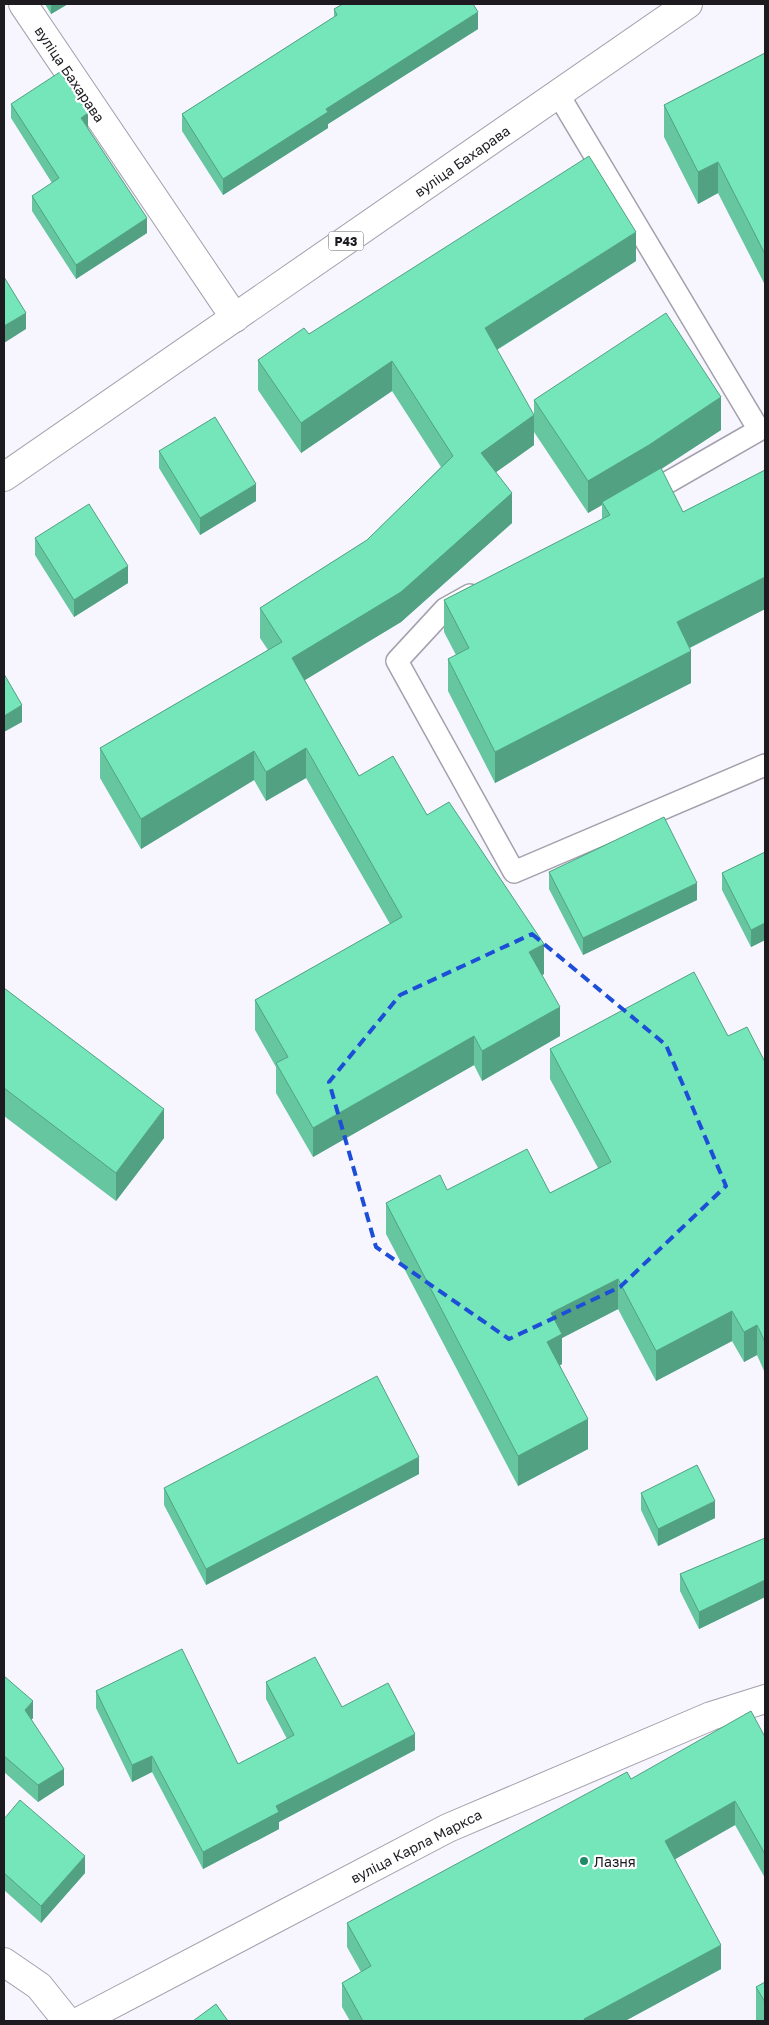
<svg xmlns="http://www.w3.org/2000/svg" width="769" height="2025" viewBox="0 0 769 2025" font-family="'Golos Text',sans-serif">
<style>
.lines{fill:none;stroke-linecap:round;stroke-linejoin:round}
.lane-casing{stroke:#a4a0ad;stroke-width:24}
.street-casing{stroke:#a4a0ad;stroke-width:30}
.secondary-casing{stroke:#a4a0ad;stroke-width:30}
.primary-casing{stroke:#a4a0ad;stroke-width:30}
.lane{stroke:#fff;stroke-width:21}
.street{stroke:#fff;stroke-width:28}
.secondary{stroke:#fff;stroke-width:28}
.primary{stroke:#fff;stroke-width:28}
.wall{fill:#65c6a0}
.shaded-wall{fill:#52a182}
.building{fill:#75e6ba;stroke:#52a182}
.marked{fill:none;stroke:#1d4ed8;stroke-width:4;stroke-dasharray:10 6;stroke-linejoin:round}
.poi-dot{fill:#1f8a67;stroke:#fff;stroke-width:2}
.labels{text-anchor:middle;dominant-baseline:central;stroke-width:4.5;stroke-linejoin:round;paint-order:stroke}
.shield{fill:#fff;stroke:#615f63;stroke-width:1}
.shield-label{font-size:12px;font-weight:bold;fill:#1d1b20}
.street-label{font-size:14px;fill:#1d1b20;stroke:#fff}
.poi-label{font-size:14px;fill:#1d1b20;stroke:#fff;text-anchor:start}
</style>
<rect width="100%" height="100%" fill="#f7f5fe"/>
<g class="lines">
<g class="lane-casing">
<path id="lane" d="M 558,94 L 759,430 L 644,496
M 470,595 L 445,609 L 397,661 L 514,872 L 765,765"/>
</g>
<g class="street-casing">
<path id="street" d="M 23,4 L 235,318
M 4,1962 L 39,1986 L 67,2021"/>
</g>
<g class="secondary-casing">
<path id="secondary" d="M 80,2021 L 448,1828 L 711,1716 L 765,1699"/>
</g>
<g class="primary-casing">
<path id="primary" d="M 4,477 L 688,4"/>
</g>
<use href="#lane" class="lane"/>
<use href="#street" class="street"/>
<use href="#secondary" class="secondary"/>
<use href="#primary" class="primary"/>
</g>
<path class="wall" d="M 45,4 L 68,4 L 51,14 Z
M 334,9 L 478,29 L 328,124 L 328,128 L 223,195 L 182,131 L 182,114 L 334,17 Z
M 765,53 L 765,285 L 718,193 L 698,204 L 664,137 L 664,105 Z
M 11,104 L 88,128 L 147,233 L 76,279 L 32,211 L 32,196 L 52,183 L 11,118 Z
M 636,261 L 497,350 L 534,445 L 496,472 L 512,523 L 401,622 L 304,680 L 359,776 L 427,815 L 544,974 L 542,975 L 560,1036 L 482,1081 L 474,1065 L 313,1157 L 276,1093 L 276,1067 L 255,1030 L 255,1000 L 390,924 L 306,778 L 266,801 L 254,780 L 141,849 L 100,778 L 100,748 L 268,650 L 260,638 L 260,608 L 367,540 L 441,467 L 392,391 L 301,453 L 258,390 L 258,360 L 309,334 Z
M 534,400 L 721,430 L 661,469 L 683,512 L 765,470 L 765,609 L 690,648 L 691,683 L 495,783 L 448,691 L 448,659 L 456,655 L 444,632 L 444,600 L 602,520 L 602,505 L 588,513 L 534,432 Z
M 159,451 L 256,501 L 200,535 L 159,468 Z
M 35,538 L 128,583 L 74,617 L 35,555 Z
M 765,852 L 765,940 L 751,947 L 722,890 L 722,873 Z
M 549,872 L 697,900 L 583,955 L 549,889 Z
M 4,988 L 164,1138 L 116,1201 L 4,1116 Z
M 728,1036 L 765,1062 L 765,1373 L 757,1355 L 744,1362 L 732,1341 L 656,1381 L 618,1309 L 562,1338 L 562,1364 L 560,1365 L 588,1449 L 518,1486 L 386,1234 L 386,1203 L 447,1190 L 550,1193 L 598,1168 L 550,1079 L 550,1049 Z
M 419,1474 L 206,1585 L 164,1505 L 164,1488 Z
M 641,1493 L 715,1518 L 658,1546 L 641,1510 Z
M 765,1538 L 765,1597 L 699,1629 L 680,1591 L 680,1574 Z
M 4,1676 L 33,1718 L 31,1720 L 64,1785 L 38,1802 L 4,1772 Z
M 266,1682 L 342,1707 L 415,1750 L 279,1822 L 279,1829 L 203,1869 L 152,1772 L 132,1782 L 96,1708 L 96,1691 L 238,1764 L 287,1739 L 266,1699 Z
M 765,1737 L 765,1878 L 735,1825 L 675,1859 L 721,1969 L 625,2021 L 350,2021 L 342,2007 L 342,1983 L 361,1972 L 347,1947 L 347,1923 L 631,1779 Z
M 4,1819 L 85,1873 L 41,1923 L 4,1890 Z
M 765,1982 L 765,2021 L 757,2021 L 756,2020 L 756,1987 Z"/>
<path class="shaded-wall" d="M 51,4 L 68,4 L 51,14 Z
M 478,12 L 478,29 L 328,124 L 328,128 L 223,195 L 223,179 L 326,109 Z
M 88,113 L 88,128 L 81,118 Z
M 718,162 L 718,193 L 698,204 L 698,172 Z
M 147,218 L 147,233 L 76,279 L 76,265 Z
M 636,232 L 636,261 L 485,357 L 485,328 Z
M 26,313 L 26,329 L 4,343 L 4,326 Z
M 392,361 L 392,391 L 301,453 L 301,423 Z
M 721,397 L 721,430 L 649,477 L 602,502 L 602,505 L 588,513 L 588,481 Z
M 534,415 L 534,445 L 481,483 L 481,453 Z
M 256,484 L 256,501 L 200,535 L 200,518 Z
M 512,493 L 512,523 L 401,622 L 292,688 L 292,658 Z
M 128,566 L 128,583 L 74,617 L 74,600 Z
M 765,577 L 765,609 L 677,654 L 677,622 Z
M 691,651 L 691,683 L 495,783 L 495,752 Z
M 22,705 L 22,722 L 4,732 L 4,716 Z
M 306,748 L 306,778 L 266,801 L 266,772 Z
M 254,751 L 254,780 L 141,849 L 141,819 Z
M 697,883 L 697,900 L 583,955 L 583,938 Z
M 765,923 L 765,940 L 751,947 L 751,930 Z
M 544,944 L 544,974 L 529,982 L 529,952 Z
M 560,1007 L 560,1036 L 482,1081 L 482,1051 Z
M 474,1036 L 474,1065 L 313,1157 L 313,1128 Z
M 164,1109 L 164,1138 L 116,1201 L 116,1173 Z
M 618,1279 L 618,1309 L 562,1338 L 562,1364 L 547,1372 L 547,1342 L 551,1313 Z
M 732,1311 L 732,1341 L 656,1381 L 656,1351 Z
M 757,1325 L 757,1355 L 744,1362 L 744,1332 Z
M 588,1419 L 588,1449 L 518,1486 L 518,1456 Z
M 419,1457 L 419,1474 L 206,1585 L 206,1569 Z
M 715,1501 L 715,1518 L 658,1546 L 658,1529 Z
M 765,1580 L 765,1597 L 699,1629 L 699,1612 Z
M 33,1701 L 33,1718 L 25,1727 L 25,1710 Z
M 415,1734 L 415,1750 L 279,1822 L 279,1829 L 203,1869 L 203,1852 L 276,1806 Z
M 152,1756 L 152,1772 L 132,1782 L 132,1765 Z
M 64,1769 L 64,1785 L 38,1802 L 38,1785 Z
M 735,1801 L 735,1825 L 665,1865 L 665,1841 Z
M 85,1856 L 85,1873 L 41,1923 L 41,1906 Z
M 721,1945 L 721,1969 L 625,2021 L 584,2021 L 584,2019 Z"/>
<path class="building" d="M 343,4 L 473,4 L 478,12 L 326,109 L 328,112 L 223,179 L 182,114 L 337,15 L 334,9 Z
M 765,53 L 765,254 L 718,162 L 698,172 L 664,105 Z
M 60,72 L 88,113 L 81,118 L 147,218 L 76,265 L 32,196 L 59,178 L 11,104 Z
M 589,156 L 636,232 L 485,328 L 534,415 L 481,453 L 512,493 L 401,592 L 292,658 L 359,776 L 393,756 L 427,815 L 449,802 L 544,944 L 529,952 L 560,1007 L 482,1051 L 474,1036 L 313,1128 L 276,1063 L 288,1057 L 255,1000 L 402,917 L 306,748 L 266,772 L 254,751 L 141,819 L 100,748 L 282,642 L 260,608 L 367,540 L 453,456 L 392,361 L 301,423 L 258,360 L 304,328 L 309,334 Z
M 4,277 L 26,313 L 4,326 Z
M 666,313 L 721,397 L 649,445 L 588,481 L 534,400 Z
M 215,417 L 256,484 L 200,518 L 159,451 Z
M 661,468 L 683,512 L 765,470 L 765,577 L 677,622 L 691,651 L 495,752 L 448,659 L 469,648 L 444,600 L 610,515 L 602,502 Z
M 89,504 L 128,566 L 74,600 L 35,538 Z
M 4,674 L 22,705 L 4,716 Z
M 664,817 L 697,883 L 583,938 L 549,872 Z
M 765,852 L 765,923 L 751,930 L 722,873 Z
M 694,972 L 728,1036 L 747,1027 L 765,1062 L 765,1342 L 757,1325 L 744,1332 L 732,1311 L 656,1351 L 618,1279 L 551,1313 L 562,1334 L 547,1342 L 588,1419 L 518,1456 L 386,1203 L 440,1175 L 447,1190 L 527,1149 L 550,1193 L 611,1162 L 550,1049 Z
M 4,988 L 164,1109 L 116,1173 L 4,1088 Z
M 377,1376 L 419,1457 L 206,1569 L 164,1488 Z
M 697,1465 L 715,1501 L 658,1529 L 641,1493 Z
M 765,1538 L 765,1580 L 699,1612 L 680,1574 Z
M 182,1649 L 238,1764 L 294,1735 L 266,1682 L 315,1657 L 342,1707 L 388,1683 L 415,1734 L 276,1806 L 279,1812 L 203,1852 L 152,1756 L 132,1765 L 96,1691 Z
M 4,1676 L 33,1701 L 25,1710 L 64,1769 L 38,1785 L 4,1756 Z
M 751,1711 L 765,1737 L 765,1854 L 735,1801 L 665,1841 L 721,1945 L 584,2019 L 585,2021 L 363,2021 L 342,1983 L 371,1966 L 347,1923 L 627,1772 L 631,1779 Z
M 20,1800 L 85,1856 L 41,1906 L 4,1873 L 4,1819 Z
M 765,1982 L 765,2002 L 756,1987 Z
M 216,2004 L 228,2021 L 193,2021 Z"/>
<path class="marked" d="M 532,934 L 666,1045 L 726,1186 L 620,1287 L 509,1339 L 376,1247 L 329,1082 L 400,995 Z"/>
<circle class="poi-dot" cx="584" cy="1861" r="5"/>
<g class="labels">
<rect class="shield" x="328.5" y="231.5" width="35" height="19" rx="4"/>
<g class="shield-label">
<text x="346" y="241">Р43</text>
</g>
<g class="street-label">
<text transform="translate(70 74) rotate(56)">вуліца Бахарава</text>
<text transform="translate(462 161) rotate(-35)">вуліца Бахарава</text>
<text transform="translate(416 1846) rotate(-27)">вуліца Карла Маркса</text>
</g>
<g class="poi-label">
<text x="594" y="1861">Лазня</text>
</g>
</g>
<rect width="769" height="2025" fill="none" stroke="#1d1b20" stroke-width="10"/>
</svg>
